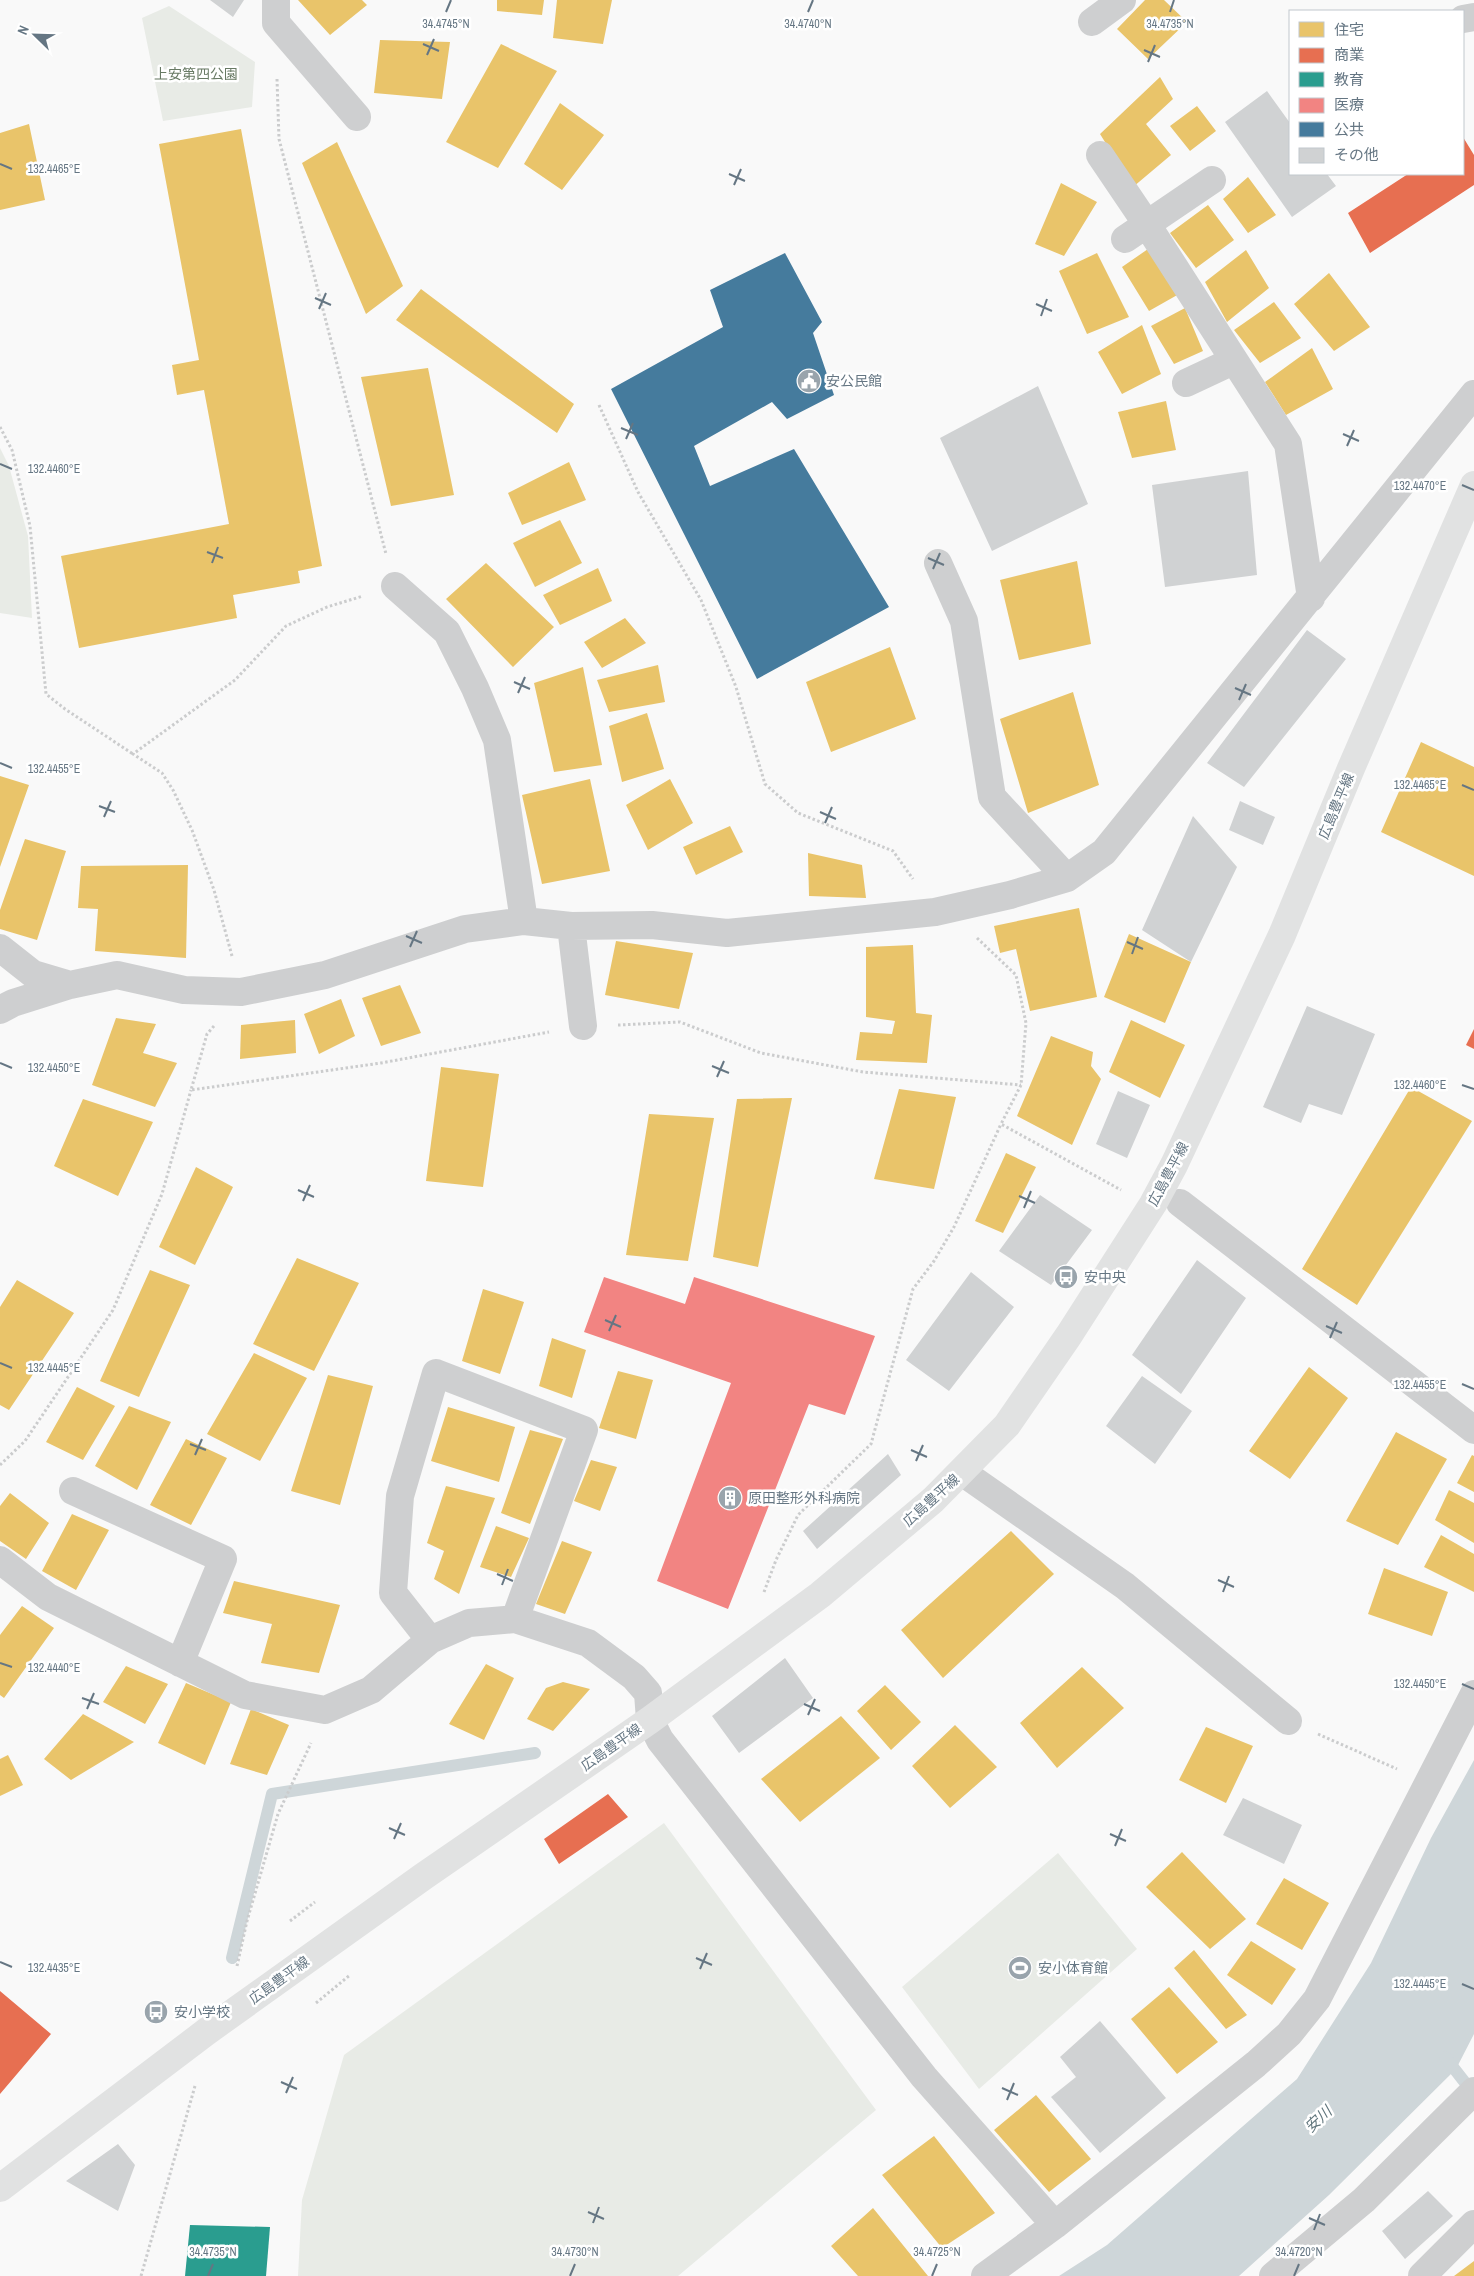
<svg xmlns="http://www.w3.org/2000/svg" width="1474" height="2276" viewBox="0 0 1474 2276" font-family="'Archivo Narrow','Noto Sans JP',sans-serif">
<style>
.green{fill:#e8ebe6}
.water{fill:#ced6d9}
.homes{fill:#e9c46a}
.shops{fill:#e76f51}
.schools{fill:#2a9d8f}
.health{fill:#f28482}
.public{fill:#457b9d}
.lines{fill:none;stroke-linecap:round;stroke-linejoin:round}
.stream{stroke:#ced6d9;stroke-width:12}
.building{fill:#d0d2d3}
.path{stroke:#cbcccd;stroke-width:3;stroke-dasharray:2.5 2.5;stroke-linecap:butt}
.street{stroke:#cecfd0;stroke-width:28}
.primary{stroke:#e1e2e2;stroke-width:28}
.ticks{fill:none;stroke:#657683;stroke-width:2}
.labels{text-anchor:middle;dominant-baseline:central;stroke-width:5;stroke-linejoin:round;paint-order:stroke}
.park-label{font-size:14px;fill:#687a64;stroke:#fff}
.poi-label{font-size:14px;fill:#657683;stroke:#fff;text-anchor:start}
.street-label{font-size:14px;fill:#657683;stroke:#fff}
.water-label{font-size:15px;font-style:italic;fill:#60757c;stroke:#fff}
.ticks-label{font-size:12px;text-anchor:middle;fill:#657683;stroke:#fff;stroke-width:5;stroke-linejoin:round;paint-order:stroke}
</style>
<rect width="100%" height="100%" fill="#f9f9f9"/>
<path class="green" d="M 169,6 L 255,62 L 252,107 L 163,121 L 142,18 Z
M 0,448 L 9,466 L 28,536 L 32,618 L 0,613 Z
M 664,1823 L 876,2110 L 678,2276 L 298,2276 L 302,2200 L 344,2055 Z
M 1058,1853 L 1137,1949 L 979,2089 L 902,1987 Z"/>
<path class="water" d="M 1474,1760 L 1474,2034 L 1456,2069 L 1329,2195 L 1239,2276 L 1059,2276 L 1107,2245 L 1297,2079 L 1371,1963 L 1431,1838 Z"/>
<path class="homes" d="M 298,0 L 362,0 L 367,5 L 330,35 Z
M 497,0 L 544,0 L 542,15 L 497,11 Z
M 557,0 L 612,0 L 603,44 L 553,38 Z
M 1145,0 L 1164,0 L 1187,22 L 1148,59 L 1117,29 Z
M 380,40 L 450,42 L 442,99 L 374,93 Z
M 501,44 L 557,71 L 498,168 L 446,142 Z
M 1160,77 L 1173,99 L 1146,124 L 1171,155 L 1133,187 L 1100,134 Z
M 560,103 L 604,135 L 562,190 L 524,164 Z
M 1197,106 L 1216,131 L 1190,151 L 1170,126 Z
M 29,124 L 45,200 L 0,210 L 0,133 Z
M 241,129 L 322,566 L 298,571 L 300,583 L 233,595 L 237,618 L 79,648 L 61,556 L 229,524 L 204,390 L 177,395 L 172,365 L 199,360 L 159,144 Z
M 337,142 L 403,286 L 366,314 L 302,163 Z
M 1248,177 L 1276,215 L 1248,233 L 1223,199 Z
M 1061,183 L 1097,202 L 1064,256 L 1035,244 Z
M 1208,205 L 1234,240 L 1196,268 L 1170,233 Z
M 1148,249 L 1179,294 L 1149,311 L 1122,267 Z
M 1246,250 L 1269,288 L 1227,322 L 1205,282 Z
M 1097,253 L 1129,317 L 1087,334 L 1059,271 Z
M 1329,273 L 1370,327 L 1334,351 L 1294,304 Z
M 421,289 L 574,404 L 557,433 L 396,320 Z
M 1274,302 L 1301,338 L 1260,363 L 1234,330 Z
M 1185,308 L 1203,351 L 1174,364 L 1151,326 Z
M 1142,325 L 1161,374 L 1122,394 L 1098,352 Z
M 1312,348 L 1333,389 L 1286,415 L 1265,382 Z
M 428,368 L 454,495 L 391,506 L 361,377 Z
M 1166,401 L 1176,450 L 1132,458 L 1118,412 Z
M 569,462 L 586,500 L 522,525 L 508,493 Z
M 560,520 L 582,563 L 535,587 L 513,543 Z
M 1077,561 L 1091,644 L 1019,660 L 1000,580 Z
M 486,563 L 554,627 L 513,667 L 446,599 Z
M 598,568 L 612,601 L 560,625 L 543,595 Z
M 625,618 L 646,643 L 602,668 L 584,642 Z
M 890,647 L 916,719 L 831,752 L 806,682 Z
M 658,665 L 665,702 L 609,712 L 597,680 Z
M 583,667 L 602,765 L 554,772 L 534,683 Z
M 1073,692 L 1099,785 L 1028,813 L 1000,719 Z
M 647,713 L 664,769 L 622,782 L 609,726 Z
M 1421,742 L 1474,767 L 1474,876 L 1381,832 Z
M 0,776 L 29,785 L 0,867 Z
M 590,779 L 610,871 L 542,884 L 522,795 Z
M 670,779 L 693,823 L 648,850 L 626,805 Z
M 730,826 L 743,852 L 696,875 L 683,847 Z
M 25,839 L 66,851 L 37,940 L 0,929 L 0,910 Z
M 808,853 L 862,865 L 866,898 L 809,896 Z
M 188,865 L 186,958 L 95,951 L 98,909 L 78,908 L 81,866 Z
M 1079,908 L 1097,997 L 1030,1011 L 1016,949 L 1000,953 L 994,926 Z
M 1129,934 L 1191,962 L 1165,1023 L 1104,997 Z
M 616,941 L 693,953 L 679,1009 L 605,995 Z
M 913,945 L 916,1013 L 932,1015 L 927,1063 L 856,1060 L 860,1032 L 892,1034 L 895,1021 L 866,1017 L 866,947 Z
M 400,985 L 421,1033 L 381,1046 L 362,998 Z
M 341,999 L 355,1036 L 319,1054 L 304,1014 Z
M 116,1018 L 156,1024 L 143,1053 L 177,1063 L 155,1107 L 92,1085 Z
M 295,1020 L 296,1053 L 240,1059 L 241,1025 Z
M 1131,1020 L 1185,1045 L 1160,1098 L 1109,1072 Z
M 1051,1036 L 1093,1052 L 1091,1066 L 1101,1079 L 1072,1145 L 1017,1116 Z
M 441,1067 L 499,1074 L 483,1187 L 426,1181 Z
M 1411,1087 L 1472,1121 L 1357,1305 L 1302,1269 Z
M 899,1089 L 956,1097 L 934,1189 L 874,1179 Z
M 792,1098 L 758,1267 L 713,1257 L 737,1099 Z
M 83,1099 L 153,1122 L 118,1196 L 54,1166 Z
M 649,1114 L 714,1118 L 688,1261 L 626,1255 Z
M 1006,1153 L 1036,1167 L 1003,1233 L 975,1221 Z
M 196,1167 L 233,1187 L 195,1265 L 159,1247 Z
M 297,1258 L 359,1283 L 314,1371 L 253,1344 Z
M 150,1270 L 190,1285 L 139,1397 L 100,1381 Z
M 17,1280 L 74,1313 L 9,1410 L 0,1405 L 0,1307 Z
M 483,1289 L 524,1302 L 500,1374 L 462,1361 Z
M 552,1338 L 586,1350 L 572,1398 L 539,1386 Z
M 254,1353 L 307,1378 L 260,1461 L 207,1434 Z
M 1309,1367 L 1348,1398 L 1290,1479 L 1249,1451 Z
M 618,1371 L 653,1380 L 636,1439 L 599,1428 Z
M 328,1375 L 373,1386 L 340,1505 L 291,1491 Z
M 77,1387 L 115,1406 L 83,1460 L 46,1442 Z
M 129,1406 L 171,1422 L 137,1490 L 95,1466 Z
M 448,1407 L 515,1427 L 499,1482 L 431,1461 Z
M 530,1430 L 563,1439 L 530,1524 L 501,1513 Z
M 1396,1432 L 1447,1459 L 1398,1545 L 1346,1521 Z
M 186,1439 L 227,1458 L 191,1525 L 150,1505 Z
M 1472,1455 L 1474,1456 L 1474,1492 L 1457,1483 Z
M 591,1460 L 617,1467 L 600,1511 L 574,1501 Z
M 446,1486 L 495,1498 L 459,1594 L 434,1579 L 444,1551 L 427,1543 Z
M 1449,1490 L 1474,1503 L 1474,1543 L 1435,1520 Z
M 10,1493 L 49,1523 L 26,1559 L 0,1541 L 0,1506 Z
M 72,1514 L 109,1530 L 76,1590 L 42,1571 Z
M 496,1526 L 529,1538 L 511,1577 L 480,1567 Z
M 1011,1531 L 1054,1574 L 943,1678 L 901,1630 Z
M 1441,1535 L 1474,1554 L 1474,1592 L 1424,1567 Z
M 562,1541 L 592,1552 L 565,1614 L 536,1604 Z
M 1384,1568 L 1448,1592 L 1432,1636 L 1368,1614 Z
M 234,1581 L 340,1605 L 319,1673 L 261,1663 L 272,1624 L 223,1613 Z
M 22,1606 L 54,1628 L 4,1698 L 0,1695 L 0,1635 Z
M 486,1664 L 514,1678 L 484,1740 L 449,1724 Z
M 126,1666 L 168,1684 L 145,1724 L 103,1702 Z
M 1082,1667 L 1124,1708 L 1057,1768 L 1020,1723 Z
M 563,1682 L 590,1689 L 553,1731 L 527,1719 L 546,1688 Z
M 186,1683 L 231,1702 L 205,1765 L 158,1743 Z
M 885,1685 L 921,1722 L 891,1750 L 857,1711 Z
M 251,1709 L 289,1725 L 267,1775 L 230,1764 Z
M 83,1714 L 134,1742 L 71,1780 L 44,1759 Z
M 841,1716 L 880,1758 L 800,1822 L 761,1779 Z
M 955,1725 L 997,1767 L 950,1808 L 912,1766 Z
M 1206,1727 L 1253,1746 L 1226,1803 L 1179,1780 Z
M 8,1755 L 23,1785 L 0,1796 L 0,1759 Z
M 1182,1852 L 1246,1919 L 1210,1949 L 1146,1887 Z
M 1284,1878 L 1329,1903 L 1302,1950 L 1256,1924 Z
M 1251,1941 L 1296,1969 L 1272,2005 L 1227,1975 Z
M 1194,1950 L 1247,2015 L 1226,2029 L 1174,1968 Z
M 1169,1987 L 1218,2042 L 1177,2074 L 1131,2019 Z
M 1036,2095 L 1091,2159 L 1049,2192 L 994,2130 Z
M 934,2136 L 995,2213 L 942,2248 L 882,2175 Z
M 873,2208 L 928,2276 L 858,2276 L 831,2246 Z
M 1474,2261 L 1474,2276 L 1454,2276 Z"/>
<path class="shops" d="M 1463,137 L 1474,155 L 1474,185 L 1370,253 L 1348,213 L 1408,174 L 1463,174 Z
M 1474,1029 L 1474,1049 L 1466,1045 Z
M 608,1794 L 628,1817 L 559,1864 L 544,1839 Z
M 0,1991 L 51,2034 L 0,2094 Z"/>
<path class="schools" d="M 190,2225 L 270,2227 L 266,2276 L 185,2276 Z"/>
<path class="health" d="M 604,1277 L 685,1304 L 694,1277 L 875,1336 L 845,1415 L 809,1404 L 728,1609 L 657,1581 L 731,1383 L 584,1332 Z"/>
<path class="public" d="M 785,253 L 822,322 L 813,333 L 834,395 L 787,419 L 772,402 L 694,446 L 710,486 L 794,449 L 889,607 L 757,679 L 611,389 L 723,327 L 710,290 Z"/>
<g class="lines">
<path class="stream" d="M 232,1958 L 272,1794 L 535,1753
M 1445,2057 L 1474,2094"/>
</g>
<path class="building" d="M 210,0 L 244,0 L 233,17 Z
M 1267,91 L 1290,123 L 1290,174 L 1327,174 L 1336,186 L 1292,217 L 1225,122 Z
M 1038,386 L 1088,504 L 992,551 L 940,438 Z
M 1248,471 L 1257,575 L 1165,587 L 1152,485 Z
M 1307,630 L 1346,659 L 1244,787 L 1207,763 Z
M 1240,801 L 1275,817 L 1263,845 L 1229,830 Z
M 1193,816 L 1237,867 L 1191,962 L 1142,930 Z
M 1307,1006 L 1375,1034 L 1342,1115 L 1309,1104 L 1301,1123 L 1263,1107 Z
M 1118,1091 L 1150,1105 L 1127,1158 L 1096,1144 Z
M 1040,1195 L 1092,1230 L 1051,1285 L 999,1251 Z
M 1197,1260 L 1246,1298 L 1181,1394 L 1132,1355 Z
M 971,1272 L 1014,1307 L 949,1391 L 906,1360 Z
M 1142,1376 L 1192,1411 L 1155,1464 L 1106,1426 Z
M 888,1454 L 901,1475 L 817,1549 L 803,1531 Z
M 785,1658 L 813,1698 L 739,1753 L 712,1716 Z
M 1243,1798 L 1302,1825 L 1284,1864 L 1223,1835 Z
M 1100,2021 L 1166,2098 L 1100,2153 L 1051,2097 L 1076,2077 L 1060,2057 Z
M 118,2144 L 135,2165 L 118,2211 L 66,2181 Z
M 1428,2191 L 1453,2216 L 1405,2259 L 1382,2231 Z"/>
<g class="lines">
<path class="path" d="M 277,79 L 279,139 L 386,554
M 599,405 L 638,492 L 701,600 L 736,687 L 765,784 L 798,813 L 893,851 L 913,879
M 0,427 L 12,450 L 30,526 L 46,694 L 65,709 L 133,754
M 977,938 L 1016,975 L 1026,1023 L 1021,1085 L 1001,1124 L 1121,1190
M 232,956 L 214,890 L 192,830 L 173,790 L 162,773 L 133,754 L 235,680 L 286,626 L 327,607 L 363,596
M 618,1025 L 680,1022 L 761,1053 L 863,1072 L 1021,1085
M 214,1026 L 207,1034 L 191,1090 L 381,1063 L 549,1032
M 0,1465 L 25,1441 L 113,1310 L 162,1194 L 191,1090
M 764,1592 L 776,1560 L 798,1515 L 871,1444 L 913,1289 L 934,1261 L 954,1227 L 1001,1124
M 1318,1734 L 1397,1769
M 290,1921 L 315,1902
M 237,1966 L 247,1921 L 278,1814 L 311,1743
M 316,2003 L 350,1975
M 141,2276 L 195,2086"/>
<path class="street" d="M 276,0 L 276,23 L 357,117
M 1463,19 L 1474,17
M 1092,22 L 1122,0
M 1100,155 L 1146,223 L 1288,444 L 1311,598
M 1125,239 L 1212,180
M 1186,383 L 1233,361
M 938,563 L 964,621 L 992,797 L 1067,878
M 395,586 L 447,632 L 475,688 L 497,740 L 524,921
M 571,926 L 583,1026
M 0,948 L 33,974 L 70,985
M 0,1010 L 13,1003 L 70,985 L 117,975 L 184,990 L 241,992 L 325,975 L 465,929 L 524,921 L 571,926 L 652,925 L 727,933 L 935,912 L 1010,895 L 1067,878 L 1104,852 L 1474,394
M 1180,1203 L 1474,1430
M 962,1472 L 1125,1586 L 1288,1721
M 73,1491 L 223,1559 L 180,1663
M 0,1560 L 48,1597 L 245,1695 L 325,1710 L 371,1690 L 430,1640 L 469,1623 L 515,1619 L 588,1643 L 634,1677 L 648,1693 L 650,1720 L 660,1740 L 924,2077 L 1055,2225
M 430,1640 L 393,1593 L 400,1496 L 436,1373 L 584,1430 L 515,1619
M 985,2276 L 1055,2225 L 1256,2064 L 1289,2034 L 1317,1999 L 1474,1694
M 1273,2276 L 1364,2200 L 1474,2091
M 1422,2276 L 1474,2224"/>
<path class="primary" d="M 0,2188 L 206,2032 L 424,1876 L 650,1720 L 820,1595 L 933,1500 L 1007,1425 L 1069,1335 L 1153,1204 L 1174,1165 L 1282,935 L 1352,766 L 1474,485"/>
</g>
<path class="ticks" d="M 446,12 L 451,0M 808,12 L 813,0M 1170,12 L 1174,0M 423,44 L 439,51M 1144,50 L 1160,57M 427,55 L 434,39M 1148,62 L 1155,45M 0,164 L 12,169M 729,174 L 745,181M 734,185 L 741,169M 315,298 L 331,305M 1036,304 L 1052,311M 319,309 L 326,293M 1041,316 L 1047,299M 621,428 L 638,435M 1343,434 L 1359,441M 626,439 L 633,423M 1347,446 L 1354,430M 0,464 L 12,469M 1462,485 L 1474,490M 207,552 L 223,558M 928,558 L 944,565M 212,563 L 218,547M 933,569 L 940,553M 514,682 L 530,689M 1235,688 L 1251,695M 518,693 L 525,677M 1239,700 L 1246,684M 0,763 L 12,768M 1462,785 L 1474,790M 99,806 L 115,812M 820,812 L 836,819M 104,817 L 111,801M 825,823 L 832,807M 406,936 L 422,943M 1127,942 L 1143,949M 410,947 L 417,931M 1132,954 L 1138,937M 0,1063 L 12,1068M 712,1066 L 729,1073M 717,1077 L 724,1061M 1462,1085 L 1474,1089M 298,1190 L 314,1197M 1019,1196 L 1035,1203M 303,1201 L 310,1185M 1024,1208 L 1031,1191M 605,1320 L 621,1327M 1326,1326 L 1342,1333M 609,1331 L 616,1315M 1330,1338 L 1337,1322M 0,1363 L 12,1368M 1462,1384 L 1474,1389M 190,1444 L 206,1450M 911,1450 L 927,1457M 195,1455 L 202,1439M 916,1461 L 923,1445M 497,1574 L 513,1581M 1218,1580 L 1234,1587M 502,1585 L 508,1569M 1223,1592 L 1229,1576M 0,1663 L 12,1667M 1462,1684 L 1474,1689M 82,1698 L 99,1704M 804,1704 L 820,1711M 87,1709 L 94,1693M 808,1715 L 815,1699M 389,1828 L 405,1835M 1110,1834 L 1126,1841M 394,1839 L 401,1823M 1115,1846 L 1122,1829M 696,1958 L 712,1965M 0,1962 L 12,1967M 700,1969 L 707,1953M 1462,1984 L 1474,1989M 281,2082 L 297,2089M 1002,2088 L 1018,2095M 286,2093 L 293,2077M 1007,2100 L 1014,2083M 588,2212 L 604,2219M 1309,2218 L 1325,2225M 593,2223 L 599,2207M 1314,2230 L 1320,2214M 208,2276 L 213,2264M 570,2276 L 575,2264M 932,2276 L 937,2264M 1294,2276 L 1299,2264"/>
<defs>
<g id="civic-disc" transform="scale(1.25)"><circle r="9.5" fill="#99a4ac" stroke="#fff"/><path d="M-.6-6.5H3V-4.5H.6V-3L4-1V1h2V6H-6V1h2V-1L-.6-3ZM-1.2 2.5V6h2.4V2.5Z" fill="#fff"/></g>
<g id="bus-disc" transform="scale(1.25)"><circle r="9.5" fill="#99a4ac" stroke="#fff"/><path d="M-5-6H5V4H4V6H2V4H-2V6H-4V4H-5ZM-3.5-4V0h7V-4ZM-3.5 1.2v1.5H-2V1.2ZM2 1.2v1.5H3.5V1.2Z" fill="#fff"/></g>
<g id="building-disc" transform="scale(1.25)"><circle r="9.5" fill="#99a4ac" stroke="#fff"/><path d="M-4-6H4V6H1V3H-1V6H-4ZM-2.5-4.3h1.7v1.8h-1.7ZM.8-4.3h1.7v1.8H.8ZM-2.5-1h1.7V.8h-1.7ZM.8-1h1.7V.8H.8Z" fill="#fff"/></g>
<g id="stadium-disc" transform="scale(1.25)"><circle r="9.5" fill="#99a4ac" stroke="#fff"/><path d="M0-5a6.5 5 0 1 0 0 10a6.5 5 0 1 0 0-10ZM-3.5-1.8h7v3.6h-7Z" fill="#fff"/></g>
</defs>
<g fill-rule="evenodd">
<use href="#civic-disc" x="809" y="381"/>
<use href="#bus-disc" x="1066" y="1277"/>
<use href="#building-disc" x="730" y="1498"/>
<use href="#stadium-disc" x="1020" y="1968"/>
<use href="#bus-disc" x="156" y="2012"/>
</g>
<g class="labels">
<g class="park-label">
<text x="196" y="74">上安第四公園</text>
</g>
<g class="poi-label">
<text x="826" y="381">安公民館</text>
<text x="1084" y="1277">安中央</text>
<text x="748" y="1498">原田整形外科病院</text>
<text x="1038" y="1968">安小体育館</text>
<text x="174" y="2012">安小学校</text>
</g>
<g class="street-label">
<text transform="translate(1336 806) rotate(-67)">広島豊平線</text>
<text transform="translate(1168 1174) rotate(-62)">広島豊平線</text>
<text transform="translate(931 1500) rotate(-42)">広島豊平線</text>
<text transform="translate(611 1747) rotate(-35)">広島豊平線</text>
<text transform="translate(279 1980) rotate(-36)">広島豊平線</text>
</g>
<g class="water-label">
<text transform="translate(1318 2119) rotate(-43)">安川</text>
</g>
</g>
<g class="ticks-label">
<text x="446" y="28">34.4745°N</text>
<text x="1170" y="28">34.4735°N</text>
<text x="808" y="28">34.4740°N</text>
<text x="54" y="173">132.4465°E</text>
<text x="54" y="473">132.4460°E</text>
<text x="1420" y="490">132.4470°E</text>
<text x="54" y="773">132.4455°E</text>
<text x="1420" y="789">132.4465°E</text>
<text x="54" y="1072">132.4450°E</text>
<text x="1420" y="1089">132.4460°E</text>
<text x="54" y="1372">132.4445°E</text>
<text x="1420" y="1389">132.4455°E</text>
<text x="54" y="1672">132.4440°E</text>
<text x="1420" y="1688">132.4450°E</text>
<text x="54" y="1972">132.4435°E</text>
<text x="1420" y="1988">132.4445°E</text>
<text x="213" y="2256">34.4735°N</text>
<text x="575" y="2256">34.4730°N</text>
<text x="937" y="2256">34.4725°N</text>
<text x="1299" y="2256">34.4720°N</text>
</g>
<rect x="1289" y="10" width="175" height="165" fill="#ffffff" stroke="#c1c8cd"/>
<rect x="1299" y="22" width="25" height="15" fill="#e9c46a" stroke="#c1c8cd"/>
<text x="1334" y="35" font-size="15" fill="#657683">住宅</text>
<rect x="1299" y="48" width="25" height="15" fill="#e76f51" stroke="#c1c8cd"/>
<text x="1334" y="60" font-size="15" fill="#657683">商業</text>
<rect x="1299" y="72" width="25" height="15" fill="#2a9d8f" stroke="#c1c8cd"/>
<text x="1334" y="85" font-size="15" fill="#657683">教育</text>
<rect x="1299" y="98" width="25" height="15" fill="#f28482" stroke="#c1c8cd"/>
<text x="1334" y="110" font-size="15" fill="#657683">医療</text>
<rect x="1299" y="122" width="25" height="15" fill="#457b9d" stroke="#c1c8cd"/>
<text x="1334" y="135" font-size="15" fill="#657683">公共</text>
<rect x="1299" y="148" width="25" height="15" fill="#d0d2d3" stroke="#c1c8cd"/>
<text x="1334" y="160" font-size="15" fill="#657683">その他</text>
<g transform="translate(35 35) rotate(293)" stroke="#ffffff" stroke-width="4" paint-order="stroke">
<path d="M0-4L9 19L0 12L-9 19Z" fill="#657683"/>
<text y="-8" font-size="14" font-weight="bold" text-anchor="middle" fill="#657683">N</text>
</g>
</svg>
